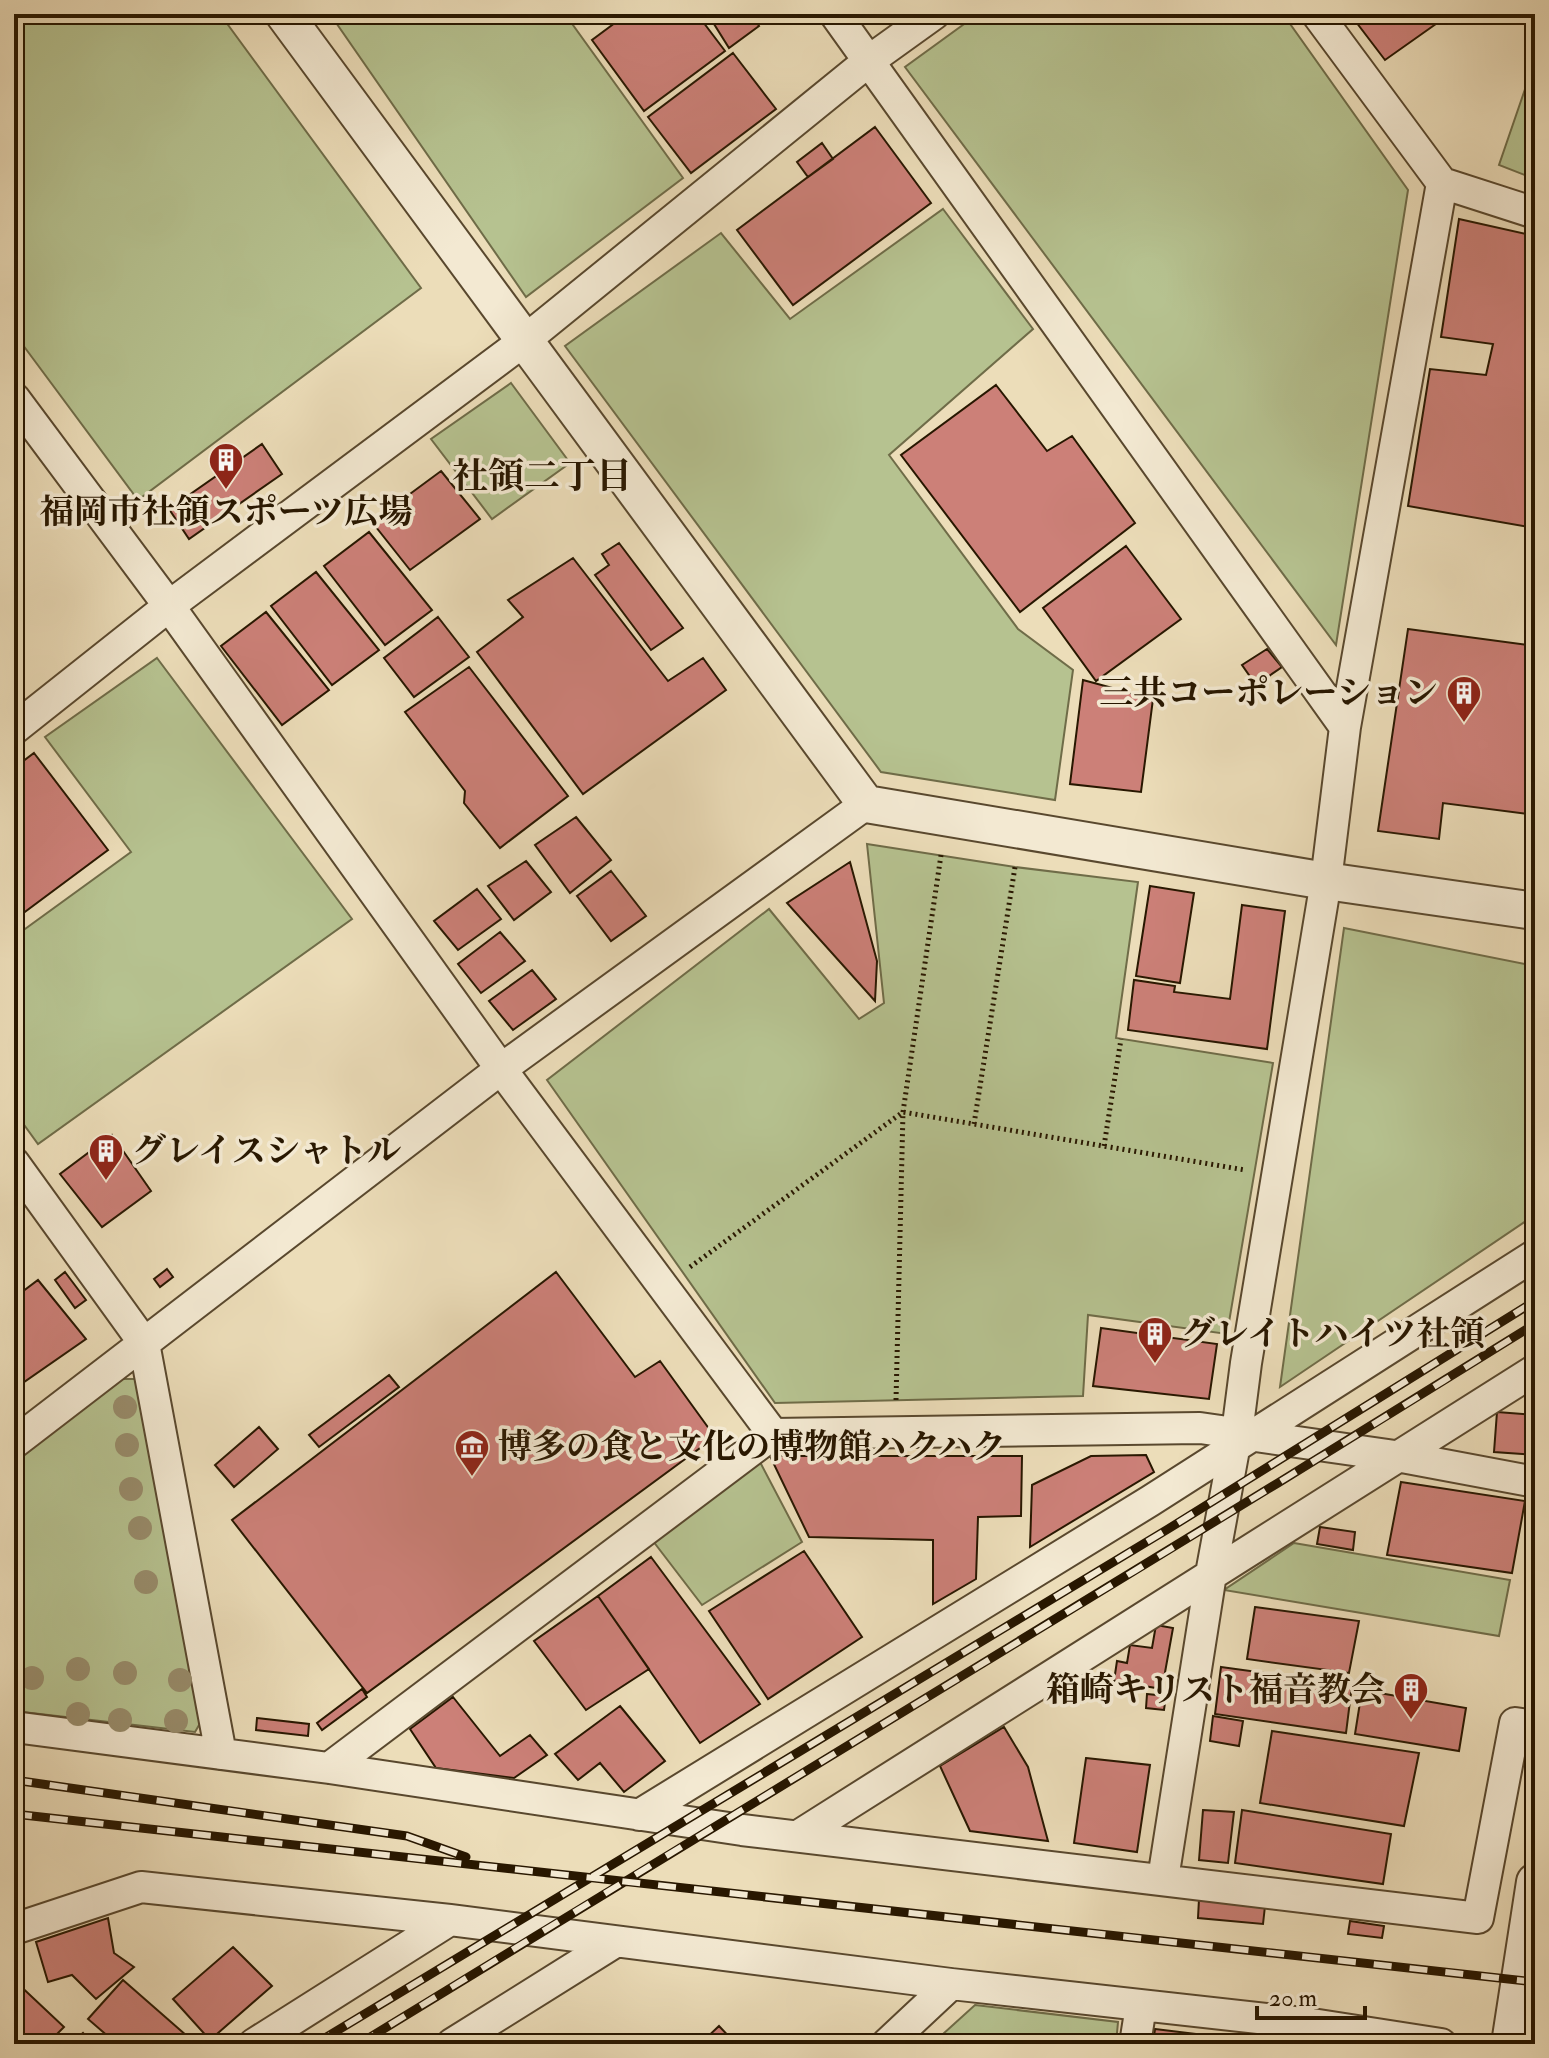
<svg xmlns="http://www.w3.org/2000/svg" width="1549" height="2058" viewBox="0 0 1549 2058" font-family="'IM FELL Double Pica','Noto Serif JP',serif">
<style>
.green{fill:#b6c290;stroke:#6f6c48;stroke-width:2}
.building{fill:#cc8078;stroke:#281700;stroke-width:2}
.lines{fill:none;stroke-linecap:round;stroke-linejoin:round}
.minor-casing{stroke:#59482e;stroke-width:34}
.tertiary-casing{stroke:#59482e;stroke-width:40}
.path{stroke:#281700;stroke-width:5;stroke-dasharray:2 4;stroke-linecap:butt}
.minor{stroke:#f3e9d2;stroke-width:30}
.tertiary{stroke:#f3e9d2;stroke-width:36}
.rail-casing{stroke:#281700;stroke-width:9}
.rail{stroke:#f3e9d2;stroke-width:6;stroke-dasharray:18;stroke-linecap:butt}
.tree{fill:#988c6b}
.labels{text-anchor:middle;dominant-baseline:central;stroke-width:7;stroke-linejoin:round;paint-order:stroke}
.poi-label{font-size:34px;font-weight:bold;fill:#281700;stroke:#f3e9d2;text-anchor:start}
.neighbourhood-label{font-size:36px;font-weight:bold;fill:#281700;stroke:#f3e9d2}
</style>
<rect width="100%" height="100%" fill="#ecddb9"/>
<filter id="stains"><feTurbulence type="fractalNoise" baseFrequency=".0025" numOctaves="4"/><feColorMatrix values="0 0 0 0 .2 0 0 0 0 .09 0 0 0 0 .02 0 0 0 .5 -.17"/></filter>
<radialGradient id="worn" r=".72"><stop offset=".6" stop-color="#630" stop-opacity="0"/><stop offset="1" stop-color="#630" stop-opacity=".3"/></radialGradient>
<path class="green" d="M 14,14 L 220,14 L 421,288 L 138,500 L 14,333 Z
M 330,14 L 565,14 L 683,178 L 526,297 Z
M 978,14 L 1283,14 L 1408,190 L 1336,645 L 905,67 Z
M 1535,60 L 1535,179 L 1499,165 Z
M 943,209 L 1033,329 L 889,455 L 1018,629 L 1073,670 L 1055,800 L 881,772 L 565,346 L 721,233 L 790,319 Z
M 511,383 L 570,463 L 492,519 L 431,439 Z
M 157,658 L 352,919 L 38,1144 L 14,1111 L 14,937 L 131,852 L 45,737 Z
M 867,844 L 1015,867 L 1138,882 L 1116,1038 L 1273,1063 L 1227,1334 L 1088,1315 L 1083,1396 L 775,1403 L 547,1080 L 769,909 L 859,1019 L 884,1003 Z
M 1344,928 L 1535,966 L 1535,1215 L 1280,1387 Z
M 122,1379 L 141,1379 L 202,1720 L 195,1732 L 14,1711 L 14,1460 Z
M 760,1462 L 802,1542 L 702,1605 L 653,1541 Z
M 1294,1543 L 1510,1580 L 1499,1636 L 1224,1590 Z
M 975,2005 L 1118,2022 L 1116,2044 L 932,2044 Z"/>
<path class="building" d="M 627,14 L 697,14 L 725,51 L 644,111 L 592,40 Z
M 728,14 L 751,14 L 759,26 L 729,48 L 714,24 Z
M 1350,14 L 1450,14 L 1385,60 Z
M 733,53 L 776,109 L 691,173 L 648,117 Z
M 875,127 L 931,203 L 793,305 L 737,230 Z
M 822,143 L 833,159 L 808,177 L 797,162 Z
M 1459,219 L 1535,236 L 1535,407 L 1533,421 L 1535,421 L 1535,528 L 1408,506 L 1430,369 L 1486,375 L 1493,344 L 1441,337 Z
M 996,385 L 1047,451 L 1072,436 L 1135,523 L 1020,612 L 901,455 Z
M 262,444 L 282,474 L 189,539 L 169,509 Z
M 441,471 L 480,519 L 410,570 L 372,522 Z
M 369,532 L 432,610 L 385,645 L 324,566 Z
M 619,543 L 683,628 L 651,650 L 595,575 L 609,565 L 602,554 Z
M 1126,546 L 1181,619 L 1096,681 L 1043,608 Z
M 573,558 L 668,681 L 703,658 L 726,690 L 583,794 L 477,652 L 523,617 L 508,600 Z
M 316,572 L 379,650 L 332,685 L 271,606 Z
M 266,612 L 329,690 L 282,725 L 221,646 Z
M 438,617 L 469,657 L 414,697 L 384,658 Z
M 1408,629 L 1535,646 L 1535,815 L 1443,803 L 1439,839 L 1378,831 Z
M 1267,649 L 1282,667 L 1256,685 L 1242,665 Z
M 469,667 L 568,796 L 500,848 L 464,803 L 465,791 L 405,712 Z
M 1083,680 L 1153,699 L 1141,792 L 1070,784 Z
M 34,753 L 108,850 L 14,920 L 14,768 Z
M 576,817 L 611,860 L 570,893 L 535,845 Z
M 526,861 L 551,892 L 514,920 L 488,886 Z
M 850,862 L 877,961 L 875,1001 L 787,903 Z
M 611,871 L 646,916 L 611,941 L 577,896 Z
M 1150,886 L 1194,893 L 1180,983 L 1136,976 Z
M 477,889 L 501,919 L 458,950 L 434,921 Z
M 1242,905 L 1285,911 L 1267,1049 L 1128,1030 L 1134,980 L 1175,986 L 1174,992 L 1230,999 Z
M 500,932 L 525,961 L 481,993 L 458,964 Z
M 532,970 L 556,999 L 513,1030 L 489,1001 Z
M 112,1135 L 151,1191 L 102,1227 L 60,1174 Z
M 167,1269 L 173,1277 L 160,1287 L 154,1279 Z
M 65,1272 L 86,1300 L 75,1308 L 55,1280 Z
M 556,1272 L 635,1377 L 660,1361 L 715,1437 L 367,1693 L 232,1520 Z
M 38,1280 L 86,1339 L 14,1389 L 14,1298 Z
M 1101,1328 L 1217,1344 L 1209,1399 L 1093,1386 Z
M 389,1375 L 399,1387 L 319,1447 L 309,1435 Z
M 1497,1412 L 1535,1415 L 1535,1455 L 1494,1452 Z
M 259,1427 L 278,1449 L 234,1487 L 215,1465 Z
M 1146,1455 L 1154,1472 L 1030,1547 L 1032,1485 L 1091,1456 Z
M 770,1456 L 1022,1456 L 1021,1516 L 978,1517 L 976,1579 L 933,1604 L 933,1540 L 809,1537 Z
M 1401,1482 L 1525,1501 L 1512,1573 L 1387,1555 Z
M 1320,1527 L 1355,1532 L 1353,1550 L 1317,1544 Z
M 804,1551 L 862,1637 L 768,1699 L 709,1611 Z
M 651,1557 L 760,1704 L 700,1743 L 598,1596 Z
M 598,1596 L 649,1669 L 586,1710 L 534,1641 Z
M 1255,1607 L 1359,1621 L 1349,1673 L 1247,1659 Z
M 1156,1625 L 1173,1628 L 1162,1689 L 1114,1681 L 1117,1661 L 1127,1663 L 1130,1645 L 1152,1648 Z
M 1221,1667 L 1352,1685 L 1346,1733 L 1215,1714 Z
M 362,1689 L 367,1697 L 322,1730 L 317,1723 Z
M 1362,1690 L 1466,1708 L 1459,1751 L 1355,1734 Z
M 1147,1694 L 1166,1696 L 1164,1710 L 1146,1708 Z
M 453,1697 L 500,1756 L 530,1735 L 547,1755 L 514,1778 L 436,1768 L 410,1729 Z
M 620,1706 L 665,1761 L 624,1792 L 600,1763 L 578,1780 L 555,1754 Z
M 1213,1716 L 1243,1721 L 1239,1746 L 1210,1741 Z
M 257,1718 L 309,1724 L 308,1736 L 256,1730 Z
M 1004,1727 L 1028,1767 L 1048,1841 L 970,1831 L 940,1766 Z
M 1272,1731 L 1419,1753 L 1404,1826 L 1260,1803 Z
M 1086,1758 L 1150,1765 L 1137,1852 L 1074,1843 Z
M 1203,1810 L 1234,1812 L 1228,1863 L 1199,1860 Z
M 1242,1810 L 1391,1834 L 1383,1884 L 1235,1863 Z
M 1199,1899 L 1265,1906 L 1263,1924 L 1198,1918 Z
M 108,1918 L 114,1953 L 134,1967 L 96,1999 L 72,1975 L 48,1982 L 36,1942 Z
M 1350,1921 L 1384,1926 L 1382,1938 L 1348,1934 Z
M 233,1947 L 272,1986 L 210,2040 L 173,1999 Z
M 14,1980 L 64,2027 L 47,2044 L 14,2044 Z
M 123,1980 L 187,2036 L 178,2044 L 117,2044 L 88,2019 Z
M 719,2026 L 736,2044 L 700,2044 Z
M 1155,2029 L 1229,2038 L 1228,2044 L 1153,2044 Z
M 83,2033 L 93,2044 L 70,2044 Z
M 1229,2038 L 1283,2044 L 1228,2044 Z"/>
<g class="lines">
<g class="minor-casing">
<path id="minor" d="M 835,14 L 1345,727
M 1317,14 L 1442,183 L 1535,213
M 14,398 L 169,606 L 501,1069 L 773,1434
M 14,729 L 169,606 L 524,341 L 870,60 L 934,14
M 14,1163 L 144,1343 L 221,1754
M 14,1443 L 501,1069 L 866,804
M 14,1727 L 329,1768 L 742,1830 L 1478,1918 L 1515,1723 L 1535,1726
M 329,1768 L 773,1434 L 1200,1428 L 1402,1457 L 1535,1482
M 639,1815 L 1150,1501 L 1535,1255
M 798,1836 L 1535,1370
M 1163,1879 L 1211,1574 L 1237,1433 L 1246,1363 L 1326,881 L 1345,727 L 1442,183
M 14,1929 L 141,1887 L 450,1920 L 951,1984 L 1312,2024 L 1441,2044
M 254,2044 L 450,1920
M 452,2044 L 615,1942
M 887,2044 L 951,1984
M 1135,2044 L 1141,2006"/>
</g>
<g class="tertiary-casing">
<path id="tertiary" d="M 284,14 L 866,804 L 1326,881 L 1535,911
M 1510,2044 L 1535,1882"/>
</g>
<path class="path" d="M 974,1124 L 1015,867
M 1104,1146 L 1121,1039
M 690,1267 L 903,1112 L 1245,1170
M 896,1400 L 903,1112 L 941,855"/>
<use href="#minor" class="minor"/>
<use href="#tertiary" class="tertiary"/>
<g class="rail-casing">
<path id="rail" d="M 14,1780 L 407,1836 L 466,1857
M 14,1814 L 1535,1982
M 315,2044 L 1168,1529 L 1535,1301
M 359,2044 C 751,1803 1145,1567 1535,1324"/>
</g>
<use href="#rail" class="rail"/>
</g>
<g class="tree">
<circle cx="125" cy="1407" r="12"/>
<circle cx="127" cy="1445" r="12"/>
<circle cx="131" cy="1489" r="12"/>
<circle cx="140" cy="1528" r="12"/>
<circle cx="146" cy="1582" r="12"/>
<circle cx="78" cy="1669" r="12"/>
<circle cx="125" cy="1673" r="12"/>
<circle cx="32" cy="1678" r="12"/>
<circle cx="180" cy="1680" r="12"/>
<circle cx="78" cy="1714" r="12"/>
<circle cx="120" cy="1720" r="12"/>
<circle cx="176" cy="1721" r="12"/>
</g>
<defs>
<g id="building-pin" transform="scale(1.8)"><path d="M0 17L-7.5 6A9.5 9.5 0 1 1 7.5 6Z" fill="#8f2418" stroke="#f3e9d2"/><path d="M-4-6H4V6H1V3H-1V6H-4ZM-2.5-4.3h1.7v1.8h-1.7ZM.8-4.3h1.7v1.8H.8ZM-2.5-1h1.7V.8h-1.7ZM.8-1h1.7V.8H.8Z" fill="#fff"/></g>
<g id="museum-pin" transform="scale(1.8)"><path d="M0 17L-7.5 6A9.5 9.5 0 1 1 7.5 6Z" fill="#8f2418" stroke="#f3e9d2"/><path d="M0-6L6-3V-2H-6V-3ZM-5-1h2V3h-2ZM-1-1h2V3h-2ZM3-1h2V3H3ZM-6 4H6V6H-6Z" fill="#fff"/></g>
</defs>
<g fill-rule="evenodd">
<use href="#building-pin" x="226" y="460"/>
<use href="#building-pin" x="1464" y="693"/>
<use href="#building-pin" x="106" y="1151"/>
<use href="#building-pin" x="1155" y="1334"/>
<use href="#museum-pin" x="472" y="1447"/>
<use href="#building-pin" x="1411" y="1690"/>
</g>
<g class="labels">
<g class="poi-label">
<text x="226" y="512" text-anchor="middle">福岡市社領スポーツ広場</text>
<text x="1438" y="693" text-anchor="end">三共コーポレーション</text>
<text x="132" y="1151">グレイスシャトル</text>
<text x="1181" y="1334">グレイトハイツ社領</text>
<text x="498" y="1447">博多の食と文化の博物館ハクハク</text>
<text x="1385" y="1690" text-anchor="end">箱崎キリスト福音教会</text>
</g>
<g class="neighbourhood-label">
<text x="542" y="476">社領二丁目</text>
</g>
</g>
<rect width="1549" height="2058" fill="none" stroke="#ecddb9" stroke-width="48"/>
<rect x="16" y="16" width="1517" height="2026" fill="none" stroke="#281700" stroke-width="4"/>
<rect x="24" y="24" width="1501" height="2010" fill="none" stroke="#281700" stroke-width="2"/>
<path d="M1257 2006v12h108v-12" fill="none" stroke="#281700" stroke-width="4"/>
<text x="1269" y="2006" font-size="24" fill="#281700" stroke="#f3e9d2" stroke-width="6" paint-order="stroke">20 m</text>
<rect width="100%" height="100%" filter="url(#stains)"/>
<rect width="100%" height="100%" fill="url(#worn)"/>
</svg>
